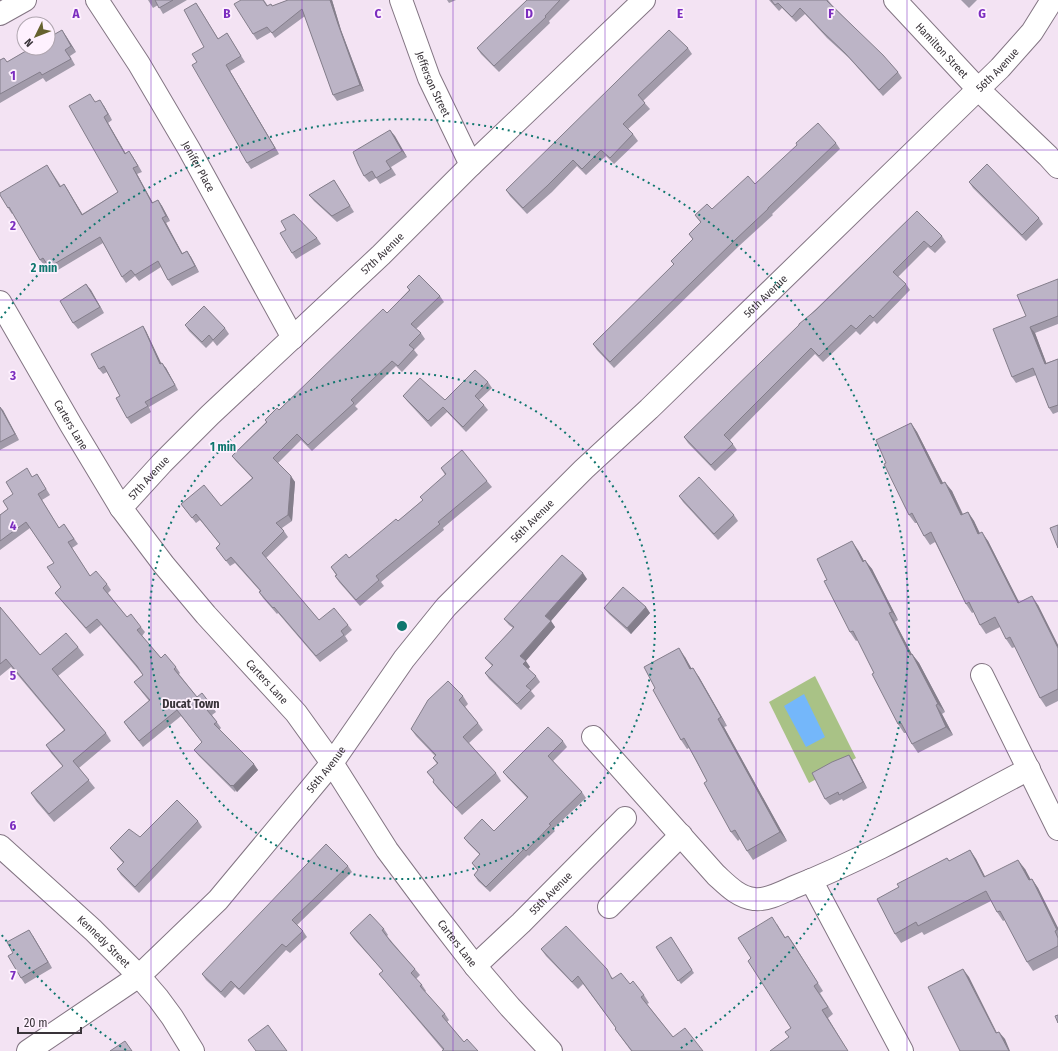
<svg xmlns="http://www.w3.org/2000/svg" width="1058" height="1051" viewBox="0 0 1058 1051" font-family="'Fira Sans Condensed',sans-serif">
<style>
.green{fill:#a9c286}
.water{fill:#74b7fa}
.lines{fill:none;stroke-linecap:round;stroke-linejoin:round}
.minor-casing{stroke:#837583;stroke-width:24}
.minor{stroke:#fff;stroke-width:22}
.wall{fill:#a29baa}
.shaded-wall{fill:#847e8b}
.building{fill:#bcb4c6;stroke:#847e8b}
.grid{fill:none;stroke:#7b2cbf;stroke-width:1;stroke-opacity:0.55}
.ring{fill:none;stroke:#0f766e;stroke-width:2;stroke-dasharray:2 4}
.labels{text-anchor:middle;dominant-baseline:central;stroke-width:3.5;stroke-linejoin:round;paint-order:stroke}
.street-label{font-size:11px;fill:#393339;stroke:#fef1fe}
.neighbourhood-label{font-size:12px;font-weight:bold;fill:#393339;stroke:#fef1fe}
.grid-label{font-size:13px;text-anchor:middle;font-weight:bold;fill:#7b2cbf;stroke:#fef1fe;stroke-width:3.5;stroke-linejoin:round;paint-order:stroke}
.centre{fill:#0f766e;stroke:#fef1fe;stroke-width:2}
.ring-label{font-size:12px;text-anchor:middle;font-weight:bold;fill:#0f766e;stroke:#fef1fe;stroke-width:3.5;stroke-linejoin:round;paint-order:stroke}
</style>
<rect width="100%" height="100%" fill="#f3e3f3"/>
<path class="green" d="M 815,676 L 856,758 L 809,783 L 769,702 Z"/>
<path class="water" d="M 804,694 L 825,737 L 806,747 L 784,706 Z"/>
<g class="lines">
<g class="minor-casing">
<g id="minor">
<path id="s1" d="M 97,0 L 139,64 L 189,149 L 293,338"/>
<path id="s2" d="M 401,0 L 429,78 L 471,165"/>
<path id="s3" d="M 895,0 L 978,89 L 1048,156 L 1058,167"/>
<path d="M 0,14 L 25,0"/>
<path id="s4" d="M 0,302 L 71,425 L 121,508 L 164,565 L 206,615 L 296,713 L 332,763 L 387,850 L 434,913 L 475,966 L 510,1007 L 551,1051"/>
<path id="s5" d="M 121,508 L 162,463 L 210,415 L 381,255 L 471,165 L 644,0"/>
<path d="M 982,675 L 1058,829"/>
<path d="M 593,737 L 716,875 C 727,885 738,897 754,899 C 766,901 783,892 794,887 C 875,855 952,809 1029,769"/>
<path id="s6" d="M 0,846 L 93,930 L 139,976 L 158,998 L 172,1017 L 193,1051"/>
<path d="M 811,880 L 902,1051"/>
<path d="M 609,907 L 681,835"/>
<path id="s7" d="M 475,966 L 521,923 L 625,818"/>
<path id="s8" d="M 28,1051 L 139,976 L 218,900 L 332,763 L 404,659 L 446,607 L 584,469 L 649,409 L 1000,68 L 1032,32 L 1052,0"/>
</g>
</g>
<use href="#minor" class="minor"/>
</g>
<path class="wall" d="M 148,0 L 187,0 L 163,14 L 158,5 L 153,8 Z
M 241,0 L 264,0 L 268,6 L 272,6 L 288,0 L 332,0 L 341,30 L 364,91 L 337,101 L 333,95 L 305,16 L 275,38 L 271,32 L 257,40 L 253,34 Z
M 447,0 L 456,0 L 449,3 Z
M 527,0 L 570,0 L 549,21 L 550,23 L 499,72 L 481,54 L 477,48 Z
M 769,0 L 828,0 L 832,5 L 898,72 L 902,78 L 883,96 L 849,58 L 827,38 L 805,14 L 796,22 L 782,8 L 779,11 Z
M 961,0 L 977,0 L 969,8 Z
M 196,3 L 218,39 L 227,33 L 245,62 L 230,71 L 279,154 L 251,169 L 247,163 L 240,148 L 204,47 Z
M 62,30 L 66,36 L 76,52 L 70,56 L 75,65 L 46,82 L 43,78 L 0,103 L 0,60 L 4,58 L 7,62 Z
M 688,48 L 692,54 L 643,101 L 650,109 L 628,129 L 633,134 L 638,141 L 614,164 L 606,156 L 586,175 L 577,166 L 552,192 L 527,214 L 510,196 L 506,190 Z
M 95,99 L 96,102 L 104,106 L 112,120 L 108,123 L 125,153 L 129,151 L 142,172 L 137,174 L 153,203 L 158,200 L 162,206 L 170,221 L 166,223 L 182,253 L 187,251 L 191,257 L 199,272 L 172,286 L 168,280 L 161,267 L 139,281 L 135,276 L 126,283 L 122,277 L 103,243 L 53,273 L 47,264 L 44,265 L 40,260 L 13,213 L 12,214 L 8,208 L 51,171 L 61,186 L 64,184 L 82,214 L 118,192 Z
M 390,130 L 407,157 L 391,167 L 396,175 L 380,184 L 376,178 L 369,182 L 364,176 Z
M 836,143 L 840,149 L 772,214 L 773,215 L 739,246 L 614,368 L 597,350 L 593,344 L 674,265 L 671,261 L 693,240 L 689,234 L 701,223 L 695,215 L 712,209 L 755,184 Z
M 334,180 L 354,212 L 337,222 L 314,201 L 309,195 Z
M 969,182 L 1039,218 L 1043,224 L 1026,241 L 973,188 Z
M 917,211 L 942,236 L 946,242 L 935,253 L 928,247 L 898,277 L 906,284 L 910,290 L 877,324 L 874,321 L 860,335 L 856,331 L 823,362 L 815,354 L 730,440 L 737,450 L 715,471 L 688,443 L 684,437 Z
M 317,238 L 321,244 L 296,259 L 292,253 Z
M 1058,279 L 1058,324 L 1035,333 L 1046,363 L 1058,359 L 1058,412 L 1053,414 L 1049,408 L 1036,375 L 1016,383 L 1012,377 L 1026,316 Z
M 86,284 L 104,313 L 78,329 L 73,323 Z
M 407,287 L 440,296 L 444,302 L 416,329 L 421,333 L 425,339 L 414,350 L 418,355 L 402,372 L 396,366 L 355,406 L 358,409 L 312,451 L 301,440 L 278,463 L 295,482 L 292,521 L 282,528 L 288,537 L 266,558 L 319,620 L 348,625 L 352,630 L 345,636 L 348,641 L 320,662 L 278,613 L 277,614 L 263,598 L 259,592 L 260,591 L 235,563 L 230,566 L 216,548 L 220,544 L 200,520 L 196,523 L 181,504 L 221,506 L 252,478 L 236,461 L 232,456 L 266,422 L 265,420 L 279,410 L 387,313 L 409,290 Z
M 185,325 L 225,328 L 229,334 L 217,346 L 213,341 L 206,348 L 189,331 Z
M 143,326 L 146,331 L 161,364 L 166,368 L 178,390 L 149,407 L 151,412 L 131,424 L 127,418 L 120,396 L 107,372 L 103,374 L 99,369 Z
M 488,382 L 492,388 L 479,400 L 484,405 L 488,410 L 466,432 L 447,412 L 431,427 L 407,401 L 403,396 L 445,400 Z
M 0,407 L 19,440 L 0,450 Z
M 911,423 L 917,432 L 943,483 L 952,491 L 963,514 L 968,512 L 974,521 L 980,533 L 988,541 L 1019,602 L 1038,605 L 1058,645 L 1058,701 L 1046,707 L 1040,698 L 1015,647 L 1012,648 L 1006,639 L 1000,627 L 986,634 L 980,625 L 974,612 L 972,613 L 966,604 L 935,542 L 930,545 L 924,536 L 917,523 L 915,523 L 909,515 Z
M 441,468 L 487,481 L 492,487 L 443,528 L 444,530 L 381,582 L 384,586 L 360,606 L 339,582 L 335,576 L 336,575 L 331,567 L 349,558 L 398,521 L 423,500 L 445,475 Z
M 37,474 L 50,495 L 42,500 L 59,528 L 64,524 L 78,544 L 72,548 L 90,576 L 107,584 L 111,590 L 108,593 L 127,617 L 141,627 L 145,632 L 142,636 L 161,658 L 176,667 L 180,673 L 179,674 L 197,697 L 212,706 L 216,712 L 212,715 L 221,728 L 219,730 L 258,770 L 237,792 L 236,790 L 235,792 L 199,756 L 194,750 L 202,742 L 181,716 L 143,747 L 128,728 L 124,722 L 149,701 L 134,682 L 143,675 L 101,625 L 90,634 L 59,598 L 55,593 L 61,587 L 54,563 L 30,528 L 0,550 L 0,515 L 8,509 L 13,494 L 33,477 Z
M 679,496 L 734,515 L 738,521 L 718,540 L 683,502 Z
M 858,550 L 864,561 L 872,569 L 885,595 L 898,620 L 895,622 L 912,655 L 912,654 L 919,663 L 945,712 L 942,714 L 953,735 L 918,753 L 912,744 L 906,733 L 904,733 L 898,724 L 874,673 L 858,640 L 856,641 L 850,632 Z
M 587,579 L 551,621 L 555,627 L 525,661 L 530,667 L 528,669 L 536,676 L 540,682 L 531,691 L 535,696 L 521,710 L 489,679 L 485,673 L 492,666 L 485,658 L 513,628 L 509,625 L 504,619 Z
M 0,607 L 40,655 L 78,647 L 84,655 L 58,676 L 106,733 L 111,741 L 79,768 L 95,788 L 54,822 L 36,801 L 31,793 L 63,767 L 51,753 L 46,745 L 64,730 L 11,667 L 0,676 Z
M 646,607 L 650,613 L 631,634 L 609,614 L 604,608 Z
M 685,657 L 691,669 L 699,677 L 727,726 L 724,727 L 787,841 L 753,860 L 747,851 L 740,839 L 738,841 L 731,832 L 707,781 L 689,748 L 687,749 L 681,740 L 655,688 Z
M 463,696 L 468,704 L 465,707 L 478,723 L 483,730 L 469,743 L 496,773 L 501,781 L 462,815 L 438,789 L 433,782 L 434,781 L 427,772 L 437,764 L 433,758 L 435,756 L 416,736 L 411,729 Z
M 563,741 L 567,747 L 553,761 L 582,792 L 586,798 L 553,829 L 555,831 L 529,856 L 528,855 L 490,892 L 478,881 L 474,875 L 478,871 L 472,863 L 480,855 L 468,843 L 464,838 L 494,831 L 527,798 L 507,777 L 503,772 Z
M 849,755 L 853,761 L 867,788 L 843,801 L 842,799 L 830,805 L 825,799 Z
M 198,821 L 202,827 L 139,893 L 121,875 L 117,869 L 123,863 L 115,854 L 110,848 L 140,837 Z
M 970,850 L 976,859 L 985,877 L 1025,869 L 1030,880 L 1032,879 L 1038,888 L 1058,928 L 1058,958 L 1033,971 L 1027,962 L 1005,920 L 1003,921 L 997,912 L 991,901 L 924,935 L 922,932 L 901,943 L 895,934 L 899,887 L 947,858 L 949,861 Z
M 348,866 L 352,872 L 297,925 L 303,931 L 307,937 L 290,953 L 286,950 L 244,995 L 235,987 L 225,998 L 206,980 L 202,974 Z
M 777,924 L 785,937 L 788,936 L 793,943 L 823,991 L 820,993 L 833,1014 L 828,1018 L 789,1037 L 791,1028 L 751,958 Z
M 384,929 L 388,935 L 387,936 L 415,969 L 420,975 L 416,979 L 422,985 L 426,991 L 425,992 L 445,1014 L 449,1020 L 447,1022 L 464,1042 L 478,1051 L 443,1050 L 384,980 L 379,974 L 383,971 L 354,939 L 350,933 Z
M 33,936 L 52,968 L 25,984 L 21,978 L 13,953 Z
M 671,937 L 694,973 L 681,984 L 656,947 Z
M 541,949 L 612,977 L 613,979 L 630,984 L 644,995 L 649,1003 L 647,1004 L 673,1037 L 703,1051 L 631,1051 L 615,1029 L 616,1028 L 583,984 L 578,989 L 546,956 Z"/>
<path class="shaded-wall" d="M 330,0 L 332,0 L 341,30 L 364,91 L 360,85 L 338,24 Z
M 196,3 L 200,9 L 222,45 L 218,39 Z
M 62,30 L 66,36 L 76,52 L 71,46 Z
M 226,65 L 230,71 L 279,154 L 275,148 Z
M 100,100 L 104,106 L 112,120 L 108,114 Z
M 104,117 L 108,123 L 129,159 L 125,154 Z
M 390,130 L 395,136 L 407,157 L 402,151 Z
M 129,151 L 133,157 L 142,172 L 138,166 Z
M 133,168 L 137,174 L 156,209 L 152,203 Z
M 64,184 L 68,190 L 86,220 L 82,215 Z
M 158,200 L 162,206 L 170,221 L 166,216 Z
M 162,218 L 166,223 L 186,260 L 182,254 Z
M 187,251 L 191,257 L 199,272 L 195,266 Z
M 86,284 L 91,290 L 104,313 L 100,307 Z
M 143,326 L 146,331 L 164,369 L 160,364 Z
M 1030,327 L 1035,333 L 1049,370 L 1045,364 Z
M 162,363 L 166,368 L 178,390 L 175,385 Z
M 0,407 L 3,410 L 19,440 L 15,434 Z
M 911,423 L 917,432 L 948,493 L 941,484 Z
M 291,476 L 295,482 L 292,521 L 288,515 Z
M 945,482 L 952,491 L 967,524 L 961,515 Z
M 968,512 L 974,521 L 984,543 L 978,534 Z
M 982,532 L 988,541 L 1024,612 L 1018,603 Z
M 852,541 L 858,550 L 869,570 L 863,562 Z
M 865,560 L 872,569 L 898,620 L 892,612 Z
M 583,573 L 587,579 L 550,622 L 545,616 Z
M 1032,596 L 1038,605 L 1058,645 L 1058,648 Z
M 646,607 L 650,613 L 631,634 L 627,628 Z
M 889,613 L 895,622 L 917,664 L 910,655 Z
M 551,621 L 555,627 L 525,662 L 520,656 Z
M 679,648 L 685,657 L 697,678 L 690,669 Z
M 912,654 L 919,663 L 945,712 L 938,704 Z
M 526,661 L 530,667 L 527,670 L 523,664 Z
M 693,668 L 699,677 L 727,726 L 721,717 Z
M 936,705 L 942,714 L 953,735 L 946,727 Z
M 718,719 L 724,727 L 787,841 L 780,832 Z
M 849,755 L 853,761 L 867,788 L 863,782 Z
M 254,764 L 258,770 L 237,792 L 233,786 Z
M 970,850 L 976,859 L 990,886 L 984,877 Z
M 1018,860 L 1025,869 L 1036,889 L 1029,880 Z
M 1032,879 L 1038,888 L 1058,928 L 1058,931 Z
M 29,930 L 33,936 L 52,968 L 48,962 Z
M 788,936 L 793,943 L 823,991 L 818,983 Z
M 963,969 L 969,977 L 1001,1041 L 996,1033 Z
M 822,1010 L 828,1018 L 848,1051 Z
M 999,1032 L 1005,1039 L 1010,1051 L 1009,1051 Z"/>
<path class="building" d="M 155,0 L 173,0 L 159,8 Z
M 241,0 L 263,0 L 267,6 L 271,4 L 272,6 L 288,0 L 330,0 L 338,24 L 360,85 L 333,95 L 302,9 L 272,33 L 267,27 L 253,34 L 234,4 Z
M 527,0 L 560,0 L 545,16 L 546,17 L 494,66 L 477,48 Z
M 771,0 L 827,0 L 827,1 L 883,55 L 898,72 L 879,90 L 845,53 L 823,32 L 800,8 L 792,17 L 778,3 L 775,5 Z
M 196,3 L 218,39 L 227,33 L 241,56 L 226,65 L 275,148 L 247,163 L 239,149 L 240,148 L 192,65 L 197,62 L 192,54 L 204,47 L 184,10 Z
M 62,30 L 71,46 L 65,50 L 71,59 L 42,75 L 40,72 L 0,94 L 0,60 L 4,58 L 7,62 L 31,48 L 48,48 L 48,38 Z
M 669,30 L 688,48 L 638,95 L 645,103 L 623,124 L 633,134 L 610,158 L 601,150 L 582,169 L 573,160 L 547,186 L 523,208 L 506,190 Z
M 90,94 L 95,102 L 100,100 L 108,114 L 104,117 L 125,154 L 129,151 L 138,166 L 133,168 L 152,203 L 158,200 L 166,216 L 162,218 L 182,254 L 187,251 L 195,266 L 168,280 L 158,261 L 135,275 L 131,270 L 122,277 L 100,237 L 49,267 L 43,258 L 40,260 L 9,207 L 8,208 L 0,195 L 0,193 L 47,165 L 60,187 L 64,184 L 82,215 L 118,192 L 69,106 Z
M 818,123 L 836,143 L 768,208 L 768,209 L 735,240 L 610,362 L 593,344 L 674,264 L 671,261 L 693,239 L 689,234 L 701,222 L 695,215 L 707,204 L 712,209 L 748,176 L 755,184 L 797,145 L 796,143 Z
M 390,130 L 402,151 L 386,161 L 391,169 L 376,178 L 372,171 L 364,176 L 358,164 L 353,152 Z
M 987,164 L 1039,218 L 1022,235 L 969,182 Z
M 334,180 L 350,206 L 332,216 L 309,195 Z
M 917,211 L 942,236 L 931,247 L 924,241 L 893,272 L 906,284 L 873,318 L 870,315 L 856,329 L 851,325 L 819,356 L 811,348 L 724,435 L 733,444 L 711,465 L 684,437 L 799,325 L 799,324 L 816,310 Z
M 294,214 L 317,238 L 292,253 L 280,233 L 286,230 L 281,221 Z
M 419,275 L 440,296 L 411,324 L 421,333 L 409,345 L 414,349 L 398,366 L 392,361 L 351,400 L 354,403 L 308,445 L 297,434 L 273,458 L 291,476 L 288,515 L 276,523 L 284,531 L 262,553 L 319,620 L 334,608 L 348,625 L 341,631 L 344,635 L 316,656 L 274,607 L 273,608 L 259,592 L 261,591 L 231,557 L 226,561 L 216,548 L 220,544 L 196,514 L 192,518 L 181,504 L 204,485 L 221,506 L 253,478 L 232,456 L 267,422 L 265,420 L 277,408 L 279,410 L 383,309 L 387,313 L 410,290 L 407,287 Z
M 1058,279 L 1058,316 L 1030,327 L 1045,364 L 1058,359 L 1058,405 L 1049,408 L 1033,368 L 1012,377 L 993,329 L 1026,316 L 1017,295 Z
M 86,284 L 100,307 L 73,323 L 60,301 Z
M 204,306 L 225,328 L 213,340 L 209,335 L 202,342 L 185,325 Z
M 143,326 L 160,364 L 162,363 L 175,385 L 145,402 L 148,406 L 127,418 L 116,398 L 120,396 L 104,366 L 99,369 L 91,354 Z
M 475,370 L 488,382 L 475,396 L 484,405 L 463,427 L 443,407 L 428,421 L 403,396 L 420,378 L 445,400 Z
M 0,407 L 15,434 L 0,442 Z
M 911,423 L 941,484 L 945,482 L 961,515 L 968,512 L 978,534 L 982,532 L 1018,603 L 1032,596 L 1058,648 L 1058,689 L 1040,698 L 1010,637 L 1006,639 L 995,617 L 980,625 L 969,602 L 966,604 L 931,532 L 924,536 L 912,513 L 909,515 L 884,464 L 886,463 L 876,440 Z
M 462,450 L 487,481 L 438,522 L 440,524 L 376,576 L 379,580 L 356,600 L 335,576 L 337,575 L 331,567 L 346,554 L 349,558 L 396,519 L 398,521 L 423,500 L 420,497 L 446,474 L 441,468 Z
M 27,468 L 32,477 L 37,474 L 46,489 L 38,494 L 59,528 L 64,524 L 74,539 L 68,542 L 90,576 L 96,571 L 107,584 L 103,588 L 127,617 L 131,614 L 141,627 L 137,630 L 161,658 L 165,654 L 176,667 L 174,669 L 197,697 L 202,693 L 212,706 L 207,710 L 217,722 L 214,724 L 254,764 L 233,786 L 232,785 L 231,786 L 194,750 L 202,742 L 177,710 L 139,741 L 124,722 L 150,700 L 134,682 L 143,675 L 137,666 L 97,619 L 86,628 L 55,593 L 61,587 L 47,567 L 54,563 L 26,522 L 0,541 L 0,515 L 8,509 L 3,501 L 13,494 L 6,482 Z
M 699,477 L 734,515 L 714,534 L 679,496 Z
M 1058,525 L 1058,548 L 1050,528 Z
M 852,541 L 863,562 L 865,560 L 879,586 L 892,612 L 889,613 L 910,655 L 912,654 L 938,704 L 936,705 L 946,727 L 912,744 L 901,723 L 898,724 L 872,674 L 874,673 L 853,631 L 850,632 L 824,581 L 827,580 L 817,559 Z
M 562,555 L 583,573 L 545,616 L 551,621 L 520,656 L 526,661 L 523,664 L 536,676 L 526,686 L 531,690 L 517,704 L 485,673 L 493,665 L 485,658 L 514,627 L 504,619 Z
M 623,587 L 646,607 L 627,628 L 604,608 Z
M 0,607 L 40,655 L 66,633 L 78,647 L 52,669 L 106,733 L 73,761 L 89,780 L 49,814 L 31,793 L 63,766 L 46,745 L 65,730 L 6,659 L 0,664 Z
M 679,648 L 690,669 L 693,668 L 721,717 L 718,719 L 780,832 L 747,851 L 735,830 L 731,832 L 704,783 L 707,781 L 696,760 L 684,738 L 681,740 L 653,690 L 655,688 L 644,667 Z
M 448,681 L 463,696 L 459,700 L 478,723 L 463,737 L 496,773 L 456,808 L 433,782 L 434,780 L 427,772 L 438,763 L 433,758 L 436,755 L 411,729 L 428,700 Z
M 548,727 L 563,741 L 548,756 L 582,792 L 549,824 L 551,825 L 526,851 L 524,849 L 486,887 L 474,875 L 478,870 L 472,863 L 480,854 L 464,838 L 482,819 L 494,831 L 528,797 L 503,772 Z
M 849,755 L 863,782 L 839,795 L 838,792 L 825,799 L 812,773 L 832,762 Z
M 177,800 L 198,821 L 135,887 L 117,869 L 124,862 L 110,848 L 129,829 L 140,837 Z
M 326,844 L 348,866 L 292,920 L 303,931 L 286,947 L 282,944 L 239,989 L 231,981 L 221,992 L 202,974 Z
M 970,850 L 984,877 L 1018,860 L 1029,880 L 1032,879 L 1057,930 L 1055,931 L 1058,938 L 1058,946 L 1027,962 L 1000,911 L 997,912 L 986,891 L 918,926 L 916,922 L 895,934 L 877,899 L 899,887 L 897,884 L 947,858 L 949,861 Z
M 370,914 L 384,929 L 382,930 L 391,942 L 415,969 L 411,973 L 422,985 L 420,986 L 445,1014 L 442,1016 L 464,1042 L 467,1039 L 478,1051 L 442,1051 L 444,1049 L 379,974 L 383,971 L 350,933 Z
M 772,917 L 785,938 L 788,936 L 818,983 L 814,986 L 828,1007 L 822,1010 L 848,1051 L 770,1051 L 789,1037 L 785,1032 L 791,1028 L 748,961 L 751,958 L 738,938 Z
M 566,926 L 607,969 L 612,979 L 621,973 L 630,984 L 633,981 L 644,995 L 641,997 L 673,1037 L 685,1028 L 703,1051 L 632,1051 L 615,1029 L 616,1028 L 578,976 L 572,982 L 541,949 Z
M 29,930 L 48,962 L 21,978 L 8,956 L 13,953 L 7,942 Z
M 671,937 L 692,970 L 678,981 L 656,947 Z
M 963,969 L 996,1033 L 999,1032 L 1009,1051 L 960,1051 L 928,987 Z
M 1058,1015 L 1058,1023 L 1055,1016 Z
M 268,1025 L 287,1051 L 256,1051 L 248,1040 Z
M 125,1041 L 132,1051 L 110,1051 Z"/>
<path class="grid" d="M 151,0 L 151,1051M 302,0 L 302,1051M 453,0 L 453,1051M 605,0 L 605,1051M 756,0 L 756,1051M 907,0 L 907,1051M 0,150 L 1058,150M 0,300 L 1058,300M 0,450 L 1058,450M 0,601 L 1058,601M 0,751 L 1058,751M 0,901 L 1058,901"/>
<g class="ring">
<circle cx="402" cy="626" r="253"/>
<path d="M126 1050A506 506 0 0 1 1 934M1 318A506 506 0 1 1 678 1050"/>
</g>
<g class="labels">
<g class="street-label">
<text stroke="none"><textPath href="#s3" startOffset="69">Hamilton Street</textPath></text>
<text stroke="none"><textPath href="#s8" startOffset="1385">56th Avenue</textPath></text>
<text stroke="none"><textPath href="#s2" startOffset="90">Jefferson Street</textPath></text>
<text stroke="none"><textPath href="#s1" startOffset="195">Jenifer Place</textPath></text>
<text stroke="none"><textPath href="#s5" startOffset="365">57th Avenue</textPath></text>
<text stroke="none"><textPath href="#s8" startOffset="1061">56th Avenue</textPath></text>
<text stroke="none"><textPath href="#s4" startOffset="142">Carters Lane</textPath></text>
<text stroke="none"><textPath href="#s5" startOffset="41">57th Avenue</textPath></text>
<text stroke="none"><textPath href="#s8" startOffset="737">56th Avenue</textPath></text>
<text stroke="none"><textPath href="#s4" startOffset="466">Carters Lane</textPath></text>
<text stroke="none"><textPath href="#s8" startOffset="413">56th Avenue</textPath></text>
<text stroke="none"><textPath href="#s7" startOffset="105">55th Avenue</textPath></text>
<text stroke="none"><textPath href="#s6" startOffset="141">Kennedy Street</textPath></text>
<text stroke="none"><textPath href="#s4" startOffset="790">Carters Lane</textPath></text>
</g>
<g class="neighbourhood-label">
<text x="191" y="704">Ducat Town</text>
</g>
</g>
<g class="grid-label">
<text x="76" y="18">A</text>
<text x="227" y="18">B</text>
<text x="378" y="18">C</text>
<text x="529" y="18">D</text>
<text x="680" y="18">E</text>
<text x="831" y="18">F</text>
<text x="982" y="18">G</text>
<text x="13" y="80">1</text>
<text x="13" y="230">2</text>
<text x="13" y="380">3</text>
<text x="13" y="530">4</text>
<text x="13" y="680">5</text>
<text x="13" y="830">6</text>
<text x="13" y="980">7</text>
</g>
<circle cx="402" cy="626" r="6" class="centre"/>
<g class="ring-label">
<text x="44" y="272">2 min</text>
<text x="223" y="451">1 min</text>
</g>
<g transform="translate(36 36) rotate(227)"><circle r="19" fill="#fef1fe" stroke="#afa5af"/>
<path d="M0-3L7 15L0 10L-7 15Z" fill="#66622f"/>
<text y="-6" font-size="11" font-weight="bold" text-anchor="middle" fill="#393339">N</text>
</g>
<path d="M18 1027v6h63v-6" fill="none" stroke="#393339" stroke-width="2"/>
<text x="24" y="1027" font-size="12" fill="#393339" stroke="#fef1fe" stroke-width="3" paint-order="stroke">20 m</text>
</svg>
